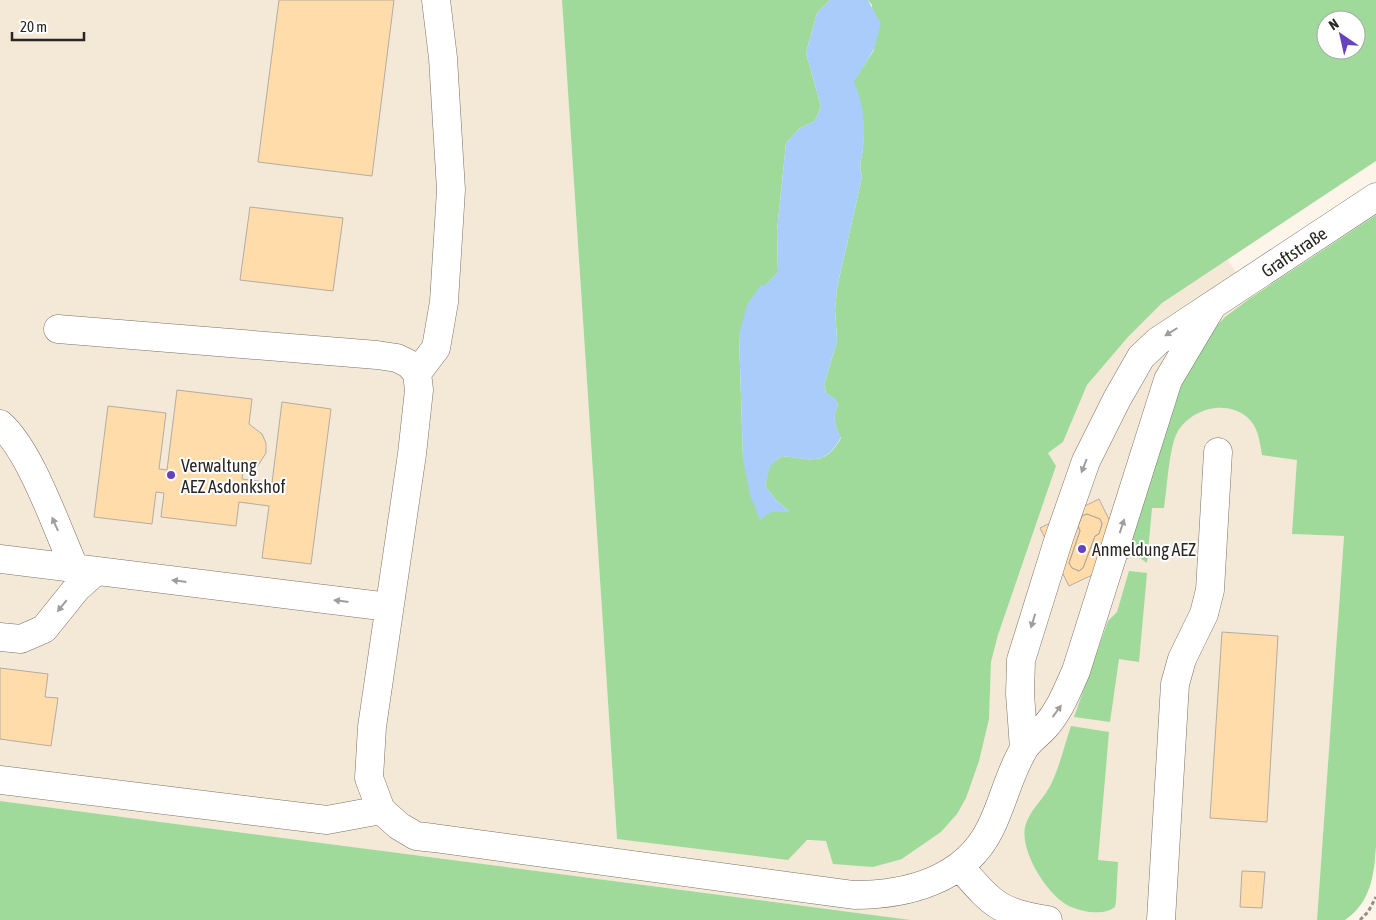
<svg xmlns="http://www.w3.org/2000/svg" width="1376" height="920" viewBox="0 0 1376 920" font-family="'Asap Condensed',sans-serif">
<style>
.built{fill:#f4e8d7}
.green{fill:#9fda9b;fill-rule:evenodd}
.water{fill:#a9ccfb}
.building{fill:#ffdcaa;stroke:#b3aca2;fill-rule:evenodd}
.lines{fill:none;stroke-linecap:round;stroke-linejoin:round}
.minor-casing{stroke:#797269;stroke-width:29}
.path{stroke:#959088;stroke-width:3;stroke-dasharray:4 2.5;stroke-linecap:butt}
.minor{stroke:#fff;stroke-width:28}
.oneway{fill:#9f9e9c}
.poi-dot{fill:#6643bc;stroke:#fff;stroke-width:2}
.labels{text-anchor:middle;dominant-baseline:central;stroke-width:4;stroke-linejoin:round;paint-order:stroke}
.street-label{font-size:18px;fill:#292723;stroke:#fff}
.poi-label{font-size:18px;fill:#292723;stroke:#fff;text-anchor:start}
</style>
<rect width="100%" height="100%" fill="#fdf5ea"/>
<path class="built" d="M 0,0 L 562,0 L 617,839 L 826,841 L 903,859 L 941,832 L 957,814 L 989,719 L 991,662 L 998,635 L 1056,466 L 1048,453 L 1063,442 L 1087,385 L 1128,337 L 1162,303 L 1227,259 L 1284,342 L 1309,358 L 1293,534 L 1344,536 L 1317,920 L 911,920 L 0,801 Z"/>
<path class="green" d="M 562,0 L 830,0 L 817,13 L 806,53 L 821,106 L 815,121 L 800,128 L 786,143 L 777,231 L 778,272 L 767,284 L 739,335 L 743,459 L 771,512 L 789,511 L 776,500 L 765,486 L 769,466 L 782,456 C 811,459 825,467 841,438 C 835,427 832,417 838,405 L 835,399 L 826,393 L 824,385 L 837,341 L 835,310 L 837,288 L 862,177 C 858,163 862,161 863,147 C 865,125 862,102 853,82 L 874,50 L 872,5 L 868,0 L 1376,0 L 1376,161 L 1162,303 L 1128,337 L 1087,385 L 1063,442 L 1048,453 L 1056,466 L 998,635 L 991,662 L 989,719 L 979,761 L 966,798 L 957,814 L 941,832 L 902,859 L 873,867 L 833,864 L 826,841 L 807,840 L 788,860 L 617,839 ZM 1326,20 L 1356,20 L 1356,50 L 1326,50 Z
M 1376,215 L 1376,846 C 1374,876 1371,902 1345,920 L 1317,920 L 1344,536 L 1292,534 L 1297,460 L 1262,455 C 1260,442 1258,426 1247,417 C 1225,399 1190,409 1177,433 C 1169,448 1167,489 1164,508 L 1152,508 L 1147,563 L 1129,550 L 1156,458 L 1186,368 L 1205,338 L 1225,317 L 1252,297 Z
M 1129,571 L 1147,573 L 1139,662 L 1119,659 L 1110,722 L 1074,717 L 1108,621 L 1117,612 Z
M 1071,726 L 1109,732 L 1098,860 L 1118,862 L 1116,901 L 1115,907 C 1103,916 1084,912 1071,907 C 1048,897 1020,852 1025,827 C 1029,811 1041,802 1049,788 C 1059,770 1064,746 1071,726 Z
M 0,801 L 911,920 L 0,920 Z"/>
<path class="water" d="M 830,0 L 868,0 L 881,24 L 874,49 L 854,82 C 863,103 866,124 863,147 C 862,161 858,163 862,177 L 837,288 L 835,310 L 837,341 L 824,385 L 826,393 L 836,399 L 838,406 C 832,417 835,427 841,437 C 825,467 811,459 782,456 L 770,466 L 765,486 L 776,500 L 790,512 L 771,512 L 760,520 L 750,495 L 743,459 L 739,335 L 747,305 L 760,286 L 767,284 L 778,272 L 777,231 L 786,143 L 800,128 L 815,121 L 821,106 L 806,53 L 817,13 Z"/>
<path class="building" d="M 279,0 L 394,0 L 372,176 L 258,162 Z
M 250,207 L 343,218 L 333,291 L 240,280 Z
M 177,390 L 252,399 L 249,424 L 262,434 L 266,443 L 266,453 L 257,467 L 243,471 L 242,479 L 272,483 L 282,402 L 331,409 L 311,564 L 262,558 L 269,506 L 239,502 L 236,526 L 161,517 L 164,493 L 156,492 L 152,524 L 94,517 L 108,406 L 166,413 L 159,469 L 167,470 Z
M 1099,499 L 1128,558 L 1069,586 L 1040,528 ZM 1087,514 L 1100,519 L 1102,524 L 1099,534 L 1095,536 L 1083,568 L 1079,571 L 1072,568 L 1069,563 L 1080,531 L 1078,526 L 1082,516 Z
M 1087,514 L 1100,519 L 1102,524 L 1099,534 L 1095,536 L 1083,568 L 1079,571 L 1072,568 L 1069,563 L 1080,531 L 1078,526 L 1082,516 Z
M 1222,632 L 1278,636 L 1267,822 L 1210,818 Z
M 0,668 L 48,674 L 45,697 L 58,698 L 51,746 L 0,739 Z
M 1242,871 L 1265,872 L 1262,908 L 1240,907 Z"/>
<g class="lines">
<g class="minor-casing">
<path id="minor" d="M 58,329 L 377,355 L 397,358 L 409,364 L 417,373 L 419,390 L 412,454 L 372,727 L 369,778 L 381,810 L 399,826 L 416,836 L 434,838 L 854,895 C 907,895 965,880 990,829 C 1003,804 1009,773 1024,749 C 1029,740 1039,734 1045,727 C 1060,710 1067,691 1076,671 L 1168,380 L 1212,306
M 417,373 L 436,348 L 444,302 L 451,190 L 443,58 L 436,0
M 0,424 C 31,451 57,529 75,569
M 0,559 L 389,607
M 0,637 L 21,639 L 44,629 L 77,588 L 96,571
M 1024,748 L 1020,694 L 1021,660 L 1059,538 L 1086,461 L 1117,399 L 1141,357 L 1158,341 L 1376,197
M 0,780 L 327,820 L 381,810
M 960,867 C 992,903 998,913 1048,920
M 1161,920 L 1175,684 L 1182,659 L 1204,614 L 1210,590 L 1218,452"/>
</g>
<path class="path" d="M 1360,920 L 1368,912 L 1376,897"/>
<use href="#minor" class="minor"/>
</g>
<defs><path id="oneway-solid" d="M-6-.8H1V-3.2L6.5 0L1 3.2V.8H-6Z" transform="scale(1.25)"/></defs>
<g class="oneway">
<use href="#oneway-solid" transform="translate(1171 332) rotate(148)"/>
<use href="#oneway-solid" transform="translate(1084 466) rotate(111)"/>
<use href="#oneway-solid" transform="translate(55 524) rotate(-114)"/>
<use href="#oneway-solid" transform="translate(1122 526) rotate(-72)"/>
<use href="#oneway-solid" transform="translate(179 581) rotate(-173)"/>
<use href="#oneway-solid" transform="translate(341 601) rotate(-173)"/>
<use href="#oneway-solid" transform="translate(62 606) rotate(129)"/>
<use href="#oneway-solid" transform="translate(1033 621) rotate(107)"/>
<use href="#oneway-solid" transform="translate(1057 711) rotate(-54)"/>
</g>
<g class="poi-dot">
<circle cx="171" cy="475" r="5"/>
<circle cx="1082" cy="549" r="5"/>
</g>
<g class="labels">
<g class="street-label">
<text transform="translate(1294 252) rotate(-34)">Graftstraße</text>
</g>
<g class="poi-label">
<text x="181" y="465">Verwaltung<tspan x="181" dy="21">AEZ Asdonkshof</tspan></text>
<text x="1092" y="549">Anmeldung AEZ</text>
</g>
</g>
<g transform="translate(1341 35) rotate(326)"><circle r="24" fill="#ffffff" stroke="#a9a9a7"/>
<path d="M0-4L9 19L0 12L-9 19Z" fill="#6643bc"/>
<text y="-8" font-size="14" font-weight="bold" text-anchor="middle" fill="#292723">N</text>
</g>
<path d="M12 32v8h72v-8" fill="none" stroke="#292723" stroke-width="2.5"/>
<text x="20" y="32" font-size="15" fill="#292723" stroke="#ffffff" stroke-width="4" paint-order="stroke">20 m</text>
</svg>
